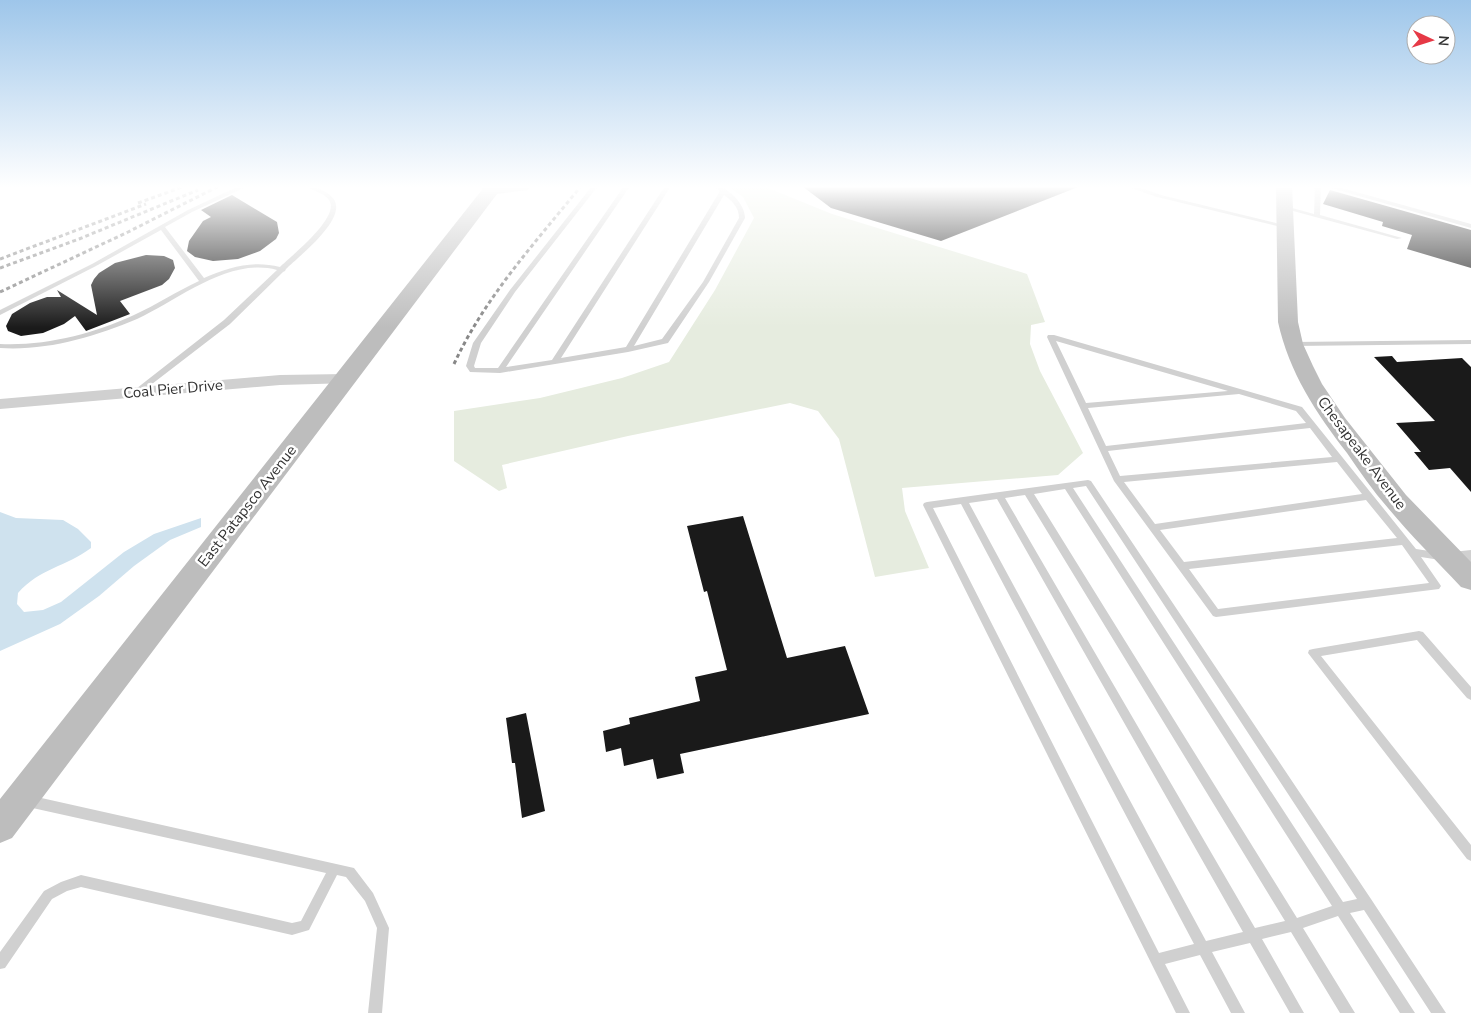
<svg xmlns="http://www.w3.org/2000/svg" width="1471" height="1013" viewBox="0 0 1471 1013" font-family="'Nunito Sans',sans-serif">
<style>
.green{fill:#e6ecdf}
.water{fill:#cfe2ee}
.building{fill:#1a1a1a}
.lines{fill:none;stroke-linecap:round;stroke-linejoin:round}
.lane{fill:#d0d0d0;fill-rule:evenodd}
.street{fill:#d0d0d0;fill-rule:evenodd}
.secondary{fill:#bdbdbd;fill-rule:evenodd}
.rail{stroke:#888;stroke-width:3;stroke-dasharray:4 3;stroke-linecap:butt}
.labels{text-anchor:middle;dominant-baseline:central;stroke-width:5;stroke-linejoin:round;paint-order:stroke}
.street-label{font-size:15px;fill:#333;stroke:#fff}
</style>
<rect width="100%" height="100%" fill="#fff"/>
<path class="green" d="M 728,186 L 763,186 L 832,214 L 1027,274 L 1045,322 L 1031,325 L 1030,344 L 1040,371 L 1083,453 L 1058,475 L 902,488 L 905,511 L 929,568 L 875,577 L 839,439 L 818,411 L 790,403 L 628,436 L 502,465 L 507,488 L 499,491 L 454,461 L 454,411 L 540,398 L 622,378 L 669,362 L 715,290 L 754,218 L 743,197 Z"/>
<path class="water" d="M 0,512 L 16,518 L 63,520 L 78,529 L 91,542 L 91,548 C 66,567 40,568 18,593 L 17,604 L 24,612 L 43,610 L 61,602 L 124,552 L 154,534 L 201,518 L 201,527 L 170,540 L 134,566 L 99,596 L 60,624 L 0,651 Z"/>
<path class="building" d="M 802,186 L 1078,186 L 1078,187 L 941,241 L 831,208 Z
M 1330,190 L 1471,230 L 1471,268 L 1407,249 L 1412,235 L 1382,226 L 1383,222 L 1323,204 Z
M 232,195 L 277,222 L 279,233 L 276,239 L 260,251 L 238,259 L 213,261 L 195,257 L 187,251 L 189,241 L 203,221 L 211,217 L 201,210 Z
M 146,255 L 164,256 L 173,260 L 175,268 L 169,279 L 162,285 L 120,301 L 130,314 L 86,331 L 75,316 L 64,324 L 43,333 L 21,336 L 8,331 L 6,326 L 12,314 L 30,303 L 47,297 L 61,297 L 57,290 L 97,315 L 91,285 L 94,279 L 99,273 L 115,263 Z
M 1392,356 L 1397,362 L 1462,358 L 1471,367 L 1471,492 L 1450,468 L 1429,470 L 1414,452 L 1421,452 L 1396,423 L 1435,421 L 1374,357 Z
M 743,516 L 787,658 L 845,646 L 869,714 L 680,754 L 684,773 L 657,779 L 653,759 L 624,766 L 621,748 L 606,752 L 603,731 L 630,724 L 629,718 L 700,701 L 695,677 L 727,670 L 707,591 L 704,592 L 687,526 Z
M 526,713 L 545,811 L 522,818 L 515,763 L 512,763 L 506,718 Z"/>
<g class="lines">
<path class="lane" d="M 239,186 L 248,186 L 192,212 L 165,227 L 204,278 C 229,267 253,260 280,267 C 291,256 341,217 329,200 C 324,193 313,191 305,186 C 315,186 323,189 331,196 C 353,215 299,256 286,269 L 285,271 L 283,272 L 230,324 L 139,394 L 136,395 L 132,392 L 224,320 L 277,270 C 228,257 179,300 137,319 C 94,337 47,351 0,348 L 0,344 C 46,346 93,334 134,315 C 156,305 177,291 199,281 L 161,230 L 96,266 L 0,315 L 0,310 L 92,264 L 188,210 Z
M 592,186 L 598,186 L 515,292 L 481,343 L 474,366 L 475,368 L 498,368 L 624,186 L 630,186 L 506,367 L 552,360 L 665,186 L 671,186 L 561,358 L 626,347 L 720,191 L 714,186 C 728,186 745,204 745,218 L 709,282 L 668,343 L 628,352 L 500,373 L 470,372 L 466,366 L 473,343 L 510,290 ZM 724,195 C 732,201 739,207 739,218 L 703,282 L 662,339 L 634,346 Z
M 1125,186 L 1135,186 L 1161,195 L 1288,226 L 1285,228 L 1157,197 Z
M 1315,186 L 1321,186 L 1320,215 L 1402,238 L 1397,239 L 1282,208 L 1285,206 L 1314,214 Z
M 1324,186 L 1335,186 L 1471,224 L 1471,228 Z
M 1048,335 L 1054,335 L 1302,407 L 1416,549 L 1443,553 L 1445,556 L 1443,559 L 1440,560 L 1421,557 L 1439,583 L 1441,586 L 1439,589 L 1216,617 L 1213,616 L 1114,481 L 1047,337 ZM 1056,341 L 1228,391 L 1086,403 ZM 1239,394 L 1296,411 L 1306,423 L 1106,446 L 1088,408 ZM 1310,428 L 1332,457 L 1120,476 L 1108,451 ZM 1337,462 L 1362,494 L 1155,524 L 1124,482 ZM 1366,500 L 1397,538 L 1184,562 L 1160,530 ZM 1402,545 L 1429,583 L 1218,609 L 1189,569 Z
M 1471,340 L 1471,344 L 1293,346 L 1289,344 L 1293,342 Z
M 1088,480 L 1091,481 L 1371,899 L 1446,1013 L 1431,1013 L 1364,910 L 1350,913 L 1415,1013 L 1400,1013 L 1338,916 L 1303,928 L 1355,1013 L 1340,1013 L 1291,932 L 1262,939 L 1304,1013 L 1290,1013 L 1250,943 L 1212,952 L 1245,1013 L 1231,1013 L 1200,955 L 1165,964 L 1190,1013 L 1176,1013 L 923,505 L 924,503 L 927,502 ZM 1086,486 L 1357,899 L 1343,902 L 1073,488 ZM 1065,489 L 1332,906 L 1297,918 L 1034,494 ZM 1025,495 L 1285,921 L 1255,928 L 1005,498 ZM 997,499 L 1243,932 L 1206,941 L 969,503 ZM 961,504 L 1194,944 L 1159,953 L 933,508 Z
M 1419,631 L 1423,632 L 1471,687 L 1471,700 L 1467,698 L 1417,640 L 1321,656 L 1471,845 L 1471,861 L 1467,859 L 1308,653 L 1309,650 L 1313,649 Z
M 28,795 L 354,868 L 373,893 L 389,928 L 382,1013 L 368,1013 L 377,928 L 365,901 L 346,877 L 337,875 L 309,930 L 292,935 L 81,887 L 67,891 L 52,899 L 5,968 L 0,969 L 0,952 L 44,891 L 61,882 L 81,875 L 292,923 L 301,921 L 326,873 L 28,807 L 24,805 L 22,801 L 24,797 Z"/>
<path class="street" d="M 346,374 L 351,375 L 354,379 L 351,383 L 280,385 L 0,409 L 0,399 L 280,375 Z
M 1471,550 L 1471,564 L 1450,565 L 1443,563 L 1441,558 L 1443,553 Z"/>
<path class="secondary" d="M 485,186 L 530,186 L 528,190 L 497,194 L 12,838 L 0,843 L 0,799 Z
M 1276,186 L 1292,186 L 1298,322 L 1303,344 L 1313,366 L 1322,384 L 1345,418 L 1406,495 L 1471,562 L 1471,590 L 1461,587 C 1437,561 1411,536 1388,508 C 1373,491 1360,472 1347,453 C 1316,413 1289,372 1278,322 Z"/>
<path class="rail" d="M 138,203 L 185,186
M 0,259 L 146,204
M 0,268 L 79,239 L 198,190
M 0,292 L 128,232 L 219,186
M 454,364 C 485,297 535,243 581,186"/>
</g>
<linearGradient id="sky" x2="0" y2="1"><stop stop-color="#9ec6ea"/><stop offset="0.57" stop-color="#fff"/><stop offset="1" stop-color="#fff" stop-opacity="0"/></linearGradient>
<rect width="1471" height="328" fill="url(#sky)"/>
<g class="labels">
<g class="street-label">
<text transform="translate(173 389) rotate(-5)">Coal Pier Drive</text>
<text transform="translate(1362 453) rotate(53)">Chesapeake Avenue</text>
<text transform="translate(247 506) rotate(-52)">East Patapsco Avenue</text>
</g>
</g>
<g transform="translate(1431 40) rotate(94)"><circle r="24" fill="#ffffff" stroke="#adadad"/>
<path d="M0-4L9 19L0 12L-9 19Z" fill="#e63946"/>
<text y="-8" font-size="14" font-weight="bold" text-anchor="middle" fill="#333333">N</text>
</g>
</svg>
